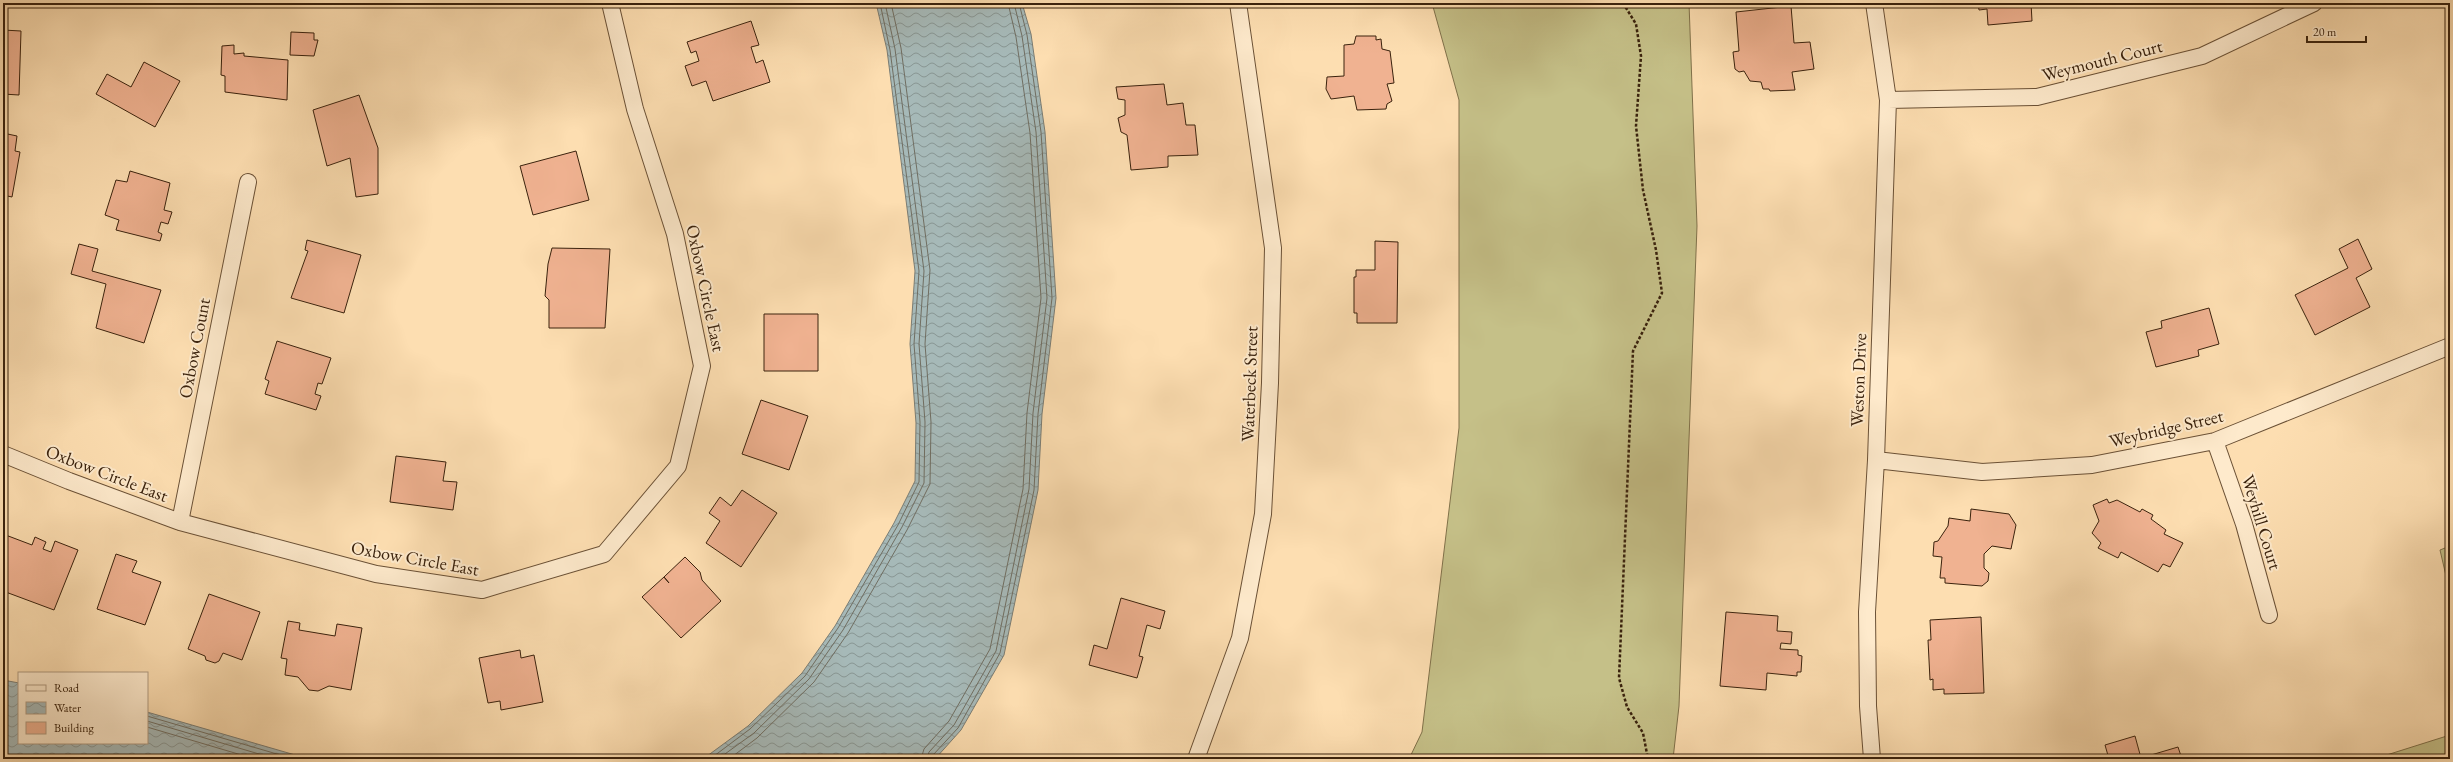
<svg xmlns="http://www.w3.org/2000/svg" width="2453" height="762" viewBox="0 0 2453 762" font-family="'EB Garamond',serif">
<style>
.grass{fill:#c5c088;stroke:#80714a}
.water{fill:url(#water-waves);stroke:#7b7d74}
.lines{fill:none;stroke-linecap:round;stroke-linejoin:round}
.shore{stroke:#706e62;stroke-width:1}
.building{fill:#f0b291;stroke:#3a220d}
.street-casing{stroke:#6b5136;stroke-width:18}
.path{stroke:#3a220d;stroke-width:2.5;stroke-dasharray:3 2;stroke-linecap:butt}
.street{stroke:#feeacc;stroke-width:16}
.labels{text-anchor:middle;dominant-baseline:central;stroke-width:4;stroke-linejoin:round;paint-order:stroke}
.street-label{font-size:18px;fill:#3a220d;stroke:#feeacc}
</style>
<defs>
<pattern id="water-waves" width="16" height="10" patternUnits="userSpaceOnUse"><rect width="16" height="10" fill="#a6b9b8"/><path d="M0 5q4-4 8 0t8 0" fill="none" stroke="#889694"/></pattern>
</defs>
<rect width="100%" height="100%" fill="#fddeb1"/>
<filter id="stains"><feTurbulence type="fractalNoise" baseFrequency=".005" numOctaves="4"/><feColorMatrix values="0 0 0 0 .2 0 0 0 0 .09 0 0 0 0 .02 0 0 0 .5 -.17"/></filter>
<radialGradient id="worn" r=".72"><stop offset=".6" stop-color="#630" stop-opacity="0"/><stop offset="1" stop-color="#630" stop-opacity=".3"/></radialGradient>
<path class="grass" d="M 1432,3 L 1689,3 L 1697,226 L 1679,706 L 1673,759 L 1409,759 L 1422,732 L 1459,428 L 1459,100 Z
M 2450,546 L 2450,593 L 2440,550 Z
M 2450,735 L 2450,759 L 2374,759 Z"/>
<path class="water" d="M 876,3 L 1022,3 L 1031,34 L 1045,132 L 1056,298 L 1042,414 L 1038,490 L 1004,655 L 961,730 L 935,759 L 703,759 L 748,726 L 802,673 L 835,626 L 894,523 L 915,481 L 916,423 L 910,344 L 915,271 L 887,50 Z
M 3,680 L 19,683 L 19,743 L 147,743 L 147,712 L 309,759 L 3,759 Z"/>
<g class="lines">
<path class="shore" d="M 147,716 L 294,759
M 147,721 L 276,759
M 147,727 L 255,759
M 710,759 L 750,729 L 805,676 L 838,628 L 898,525 L 919,482 L 920,422 L 914,344 L 919,271 L 890,50 L 880,3
M 718,759 L 754,733 L 809,679 L 843,630 L 902,527 L 924,483 L 925,422 L 919,344 L 924,271 L 895,49 L 885,3
M 729,759 L 757,738 L 814,682 L 848,633 L 907,530 L 930,484 L 931,422 L 925,344 L 930,270 L 901,48 L 891,3
M 921,759 L 924,749 L 949,721 L 990,649 L 1023,489 L 1027,413 L 1041,298 L 1030,133 L 1016,37 L 1008,3
M 927,759 L 929,752 L 954,725 L 996,651 L 1029,489 L 1033,413 L 1047,298 L 1036,132 L 1022,36 L 1014,3
M 932,759 L 933,755 L 958,728 L 1000,653 L 1034,490 L 1038,414 L 1052,298 L 1041,132 L 1027,35 L 1019,3"/>
</g>
<path class="building" d="M 1978,3 L 2031,3 L 2032,21 L 1988,25 L 1987,9 L 1979,10 Z
M 1791,6 L 1794,43 L 1810,42 L 1814,69 L 1792,72 L 1795,90 L 1770,91 L 1769,89 L 1763,89 L 1761,82 L 1750,81 L 1744,71 L 1739,72 L 1735,69 L 1733,52 L 1739,51 L 1736,12 Z
M 751,21 L 759,45 L 751,47 L 756,63 L 763,60 L 770,82 L 713,101 L 706,81 L 692,86 L 685,66 L 699,61 L 696,51 L 691,53 L 687,42 Z
M 3,30 L 21,31 L 19,95 L 3,94 Z
M 291,32 L 314,33 L 314,40 L 318,40 L 314,56 L 290,55 Z
M 1356,36 L 1376,36 L 1376,40 L 1381,39 L 1382,49 L 1390,51 L 1394,83 L 1387,84 L 1392,101 L 1387,104 L 1386,109 L 1357,110 L 1354,96 L 1331,99 L 1326,89 L 1327,77 L 1344,76 L 1344,45 L 1354,44 Z
M 234,45 L 234,54 L 244,53 L 244,56 L 288,60 L 287,100 L 225,92 L 225,76 L 221,75 L 222,46 Z
M 144,62 L 180,81 L 155,127 L 96,94 L 107,74 L 131,87 Z
M 1164,84 L 1167,105 L 1183,103 L 1186,125 L 1195,125 L 1198,155 L 1168,156 L 1168,167 L 1131,170 L 1127,135 L 1121,132 L 1118,118 L 1125,115 L 1125,100 L 1118,99 L 1116,87 Z
M 359,95 L 378,148 L 378,194 L 356,197 L 350,158 L 327,166 L 313,110 Z
M 3,133 L 17,136 L 15,151 L 20,152 L 12,197 L 3,195 Z
M 576,151 L 589,200 L 533,215 L 520,166 Z
M 130,171 L 170,183 L 164,210 L 172,212 L 168,224 L 161,222 L 158,232 L 162,234 L 160,241 L 116,230 L 119,220 L 105,215 L 116,180 L 127,182 Z
M 2358,239 L 2372,269 L 2356,278 L 2370,307 L 2315,335 L 2295,295 L 2348,268 L 2339,249 Z
M 307,240 L 361,255 L 344,313 L 291,298 L 308,251 L 305,250 Z
M 1375,241 L 1398,242 L 1397,323 L 1357,323 L 1357,313 L 1354,313 L 1354,277 L 1356,277 L 1356,270 L 1375,270 Z
M 79,244 L 98,249 L 92,271 L 161,290 L 144,343 L 96,328 L 106,284 L 71,274 Z
M 552,248 L 610,249 L 605,328 L 549,328 L 549,300 L 545,296 L 548,264 Z
M 2209,308 L 2219,344 L 2198,350 L 2199,356 L 2156,367 L 2146,332 L 2162,328 L 2161,321 Z
M 764,314 L 818,314 L 818,371 L 764,371 Z
M 277,341 L 331,358 L 322,384 L 318,383 L 315,394 L 321,396 L 316,410 L 265,394 L 269,381 L 265,379 Z
M 761,400 L 808,416 L 789,470 L 742,454 Z
M 396,456 L 446,462 L 443,481 L 457,482 L 453,510 L 390,502 Z
M 742,490 L 777,513 L 741,567 L 706,543 L 720,521 L 709,513 L 720,497 L 731,506 Z
M 2107,499 L 2109,503 L 2117,500 L 2140,512 L 2142,509 L 2153,515 L 2151,519 L 2166,530 L 2164,534 L 2183,543 L 2170,567 L 2163,564 L 2158,572 L 2121,552 L 2118,558 L 2098,548 L 2101,543 L 2092,533 L 2099,521 L 2093,505 Z
M 1971,509 L 2009,514 L 2016,525 L 2011,549 L 1992,546 L 1984,554 L 1984,568 L 1989,573 L 1988,581 L 1982,586 L 1945,583 L 1945,578 L 1940,578 L 1942,557 L 1933,556 L 1934,542 L 1938,541 L 1948,526 L 1949,518 L 1970,521 Z
M 3,534 L 32,545 L 35,537 L 46,542 L 43,549 L 51,552 L 55,541 L 78,550 L 54,610 L 3,591 Z
M 116,554 L 137,561 L 132,572 L 161,582 L 145,625 L 97,609 Z
M 685,557 L 700,572 L 702,580 L 721,601 L 681,638 L 642,597 L 664,577 L 669,583 L 664,577 Z
M 209,594 L 260,612 L 242,660 L 223,653 L 219,661 L 215,663 L 206,660 L 205,656 L 188,649 Z
M 1121,598 L 1165,611 L 1160,629 L 1147,625 L 1139,656 L 1143,657 L 1137,678 L 1089,665 L 1094,645 L 1107,649 Z
M 1726,612 L 1778,616 L 1777,631 L 1792,632 L 1791,644 L 1781,643 L 1780,649 L 1798,650 L 1798,655 L 1802,656 L 1801,672 L 1797,672 L 1797,676 L 1767,673 L 1766,690 L 1720,686 Z
M 1981,617 L 1984,693 L 1944,694 L 1944,689 L 1933,690 L 1933,679 L 1930,680 L 1928,640 L 1931,640 L 1930,620 Z
M 288,621 L 300,623 L 299,630 L 335,636 L 337,624 L 362,628 L 351,690 L 329,686 L 318,691 L 309,690 L 298,677 L 285,675 L 287,659 L 281,658 Z
M 520,650 L 521,658 L 534,655 L 543,702 L 501,710 L 500,701 L 488,703 L 479,658 Z
M 2135,736 L 2141,758 L 2178,747 L 2182,759 L 2109,759 L 2105,745 Z"/>
<g class="lines">
<g class="street-casing">
<path id="street" d="M 1888,100 L 2037,97 L 2202,56 L 2314,3
M 2215,441 L 2244,524 L 2269,615
M 3,454 L 69,481 L 180,522 L 376,574 L 482,590 L 604,554 L 678,466 L 702,366 L 675,234 L 635,109 L 610,3
M 1876,460 L 1982,472 L 2092,465 L 2215,441 L 2450,346
M 180,522 L 248,182
M 1196,759 L 1240,638 L 1263,514 L 1270,383 L 1273,248 L 1238,3
M 1872,759 L 1868,706 L 1867,612 L 1876,460 L 1888,100 L 1874,3"/>
</g>
<path class="path" d="M 1623,3 L 1636,24 L 1641,56 L 1636,126 L 1643,190 L 1656,250 L 1662,293 L 1633,351 L 1619,678 L 1627,707 L 1643,733 L 1648,759"/>
<use href="#street" class="street"/>
</g>
<g class="labels">
<g class="street-label">
<text transform="translate(2102 60) rotate(-14)">Weymouth Court</text>
<text transform="translate(706 288) rotate(78)">Oxbow Circle East</text>
<text transform="translate(194 348) rotate(-79)">Oxbow Count</text>
<text transform="translate(1858 380) rotate(-88)">Weston Drive</text>
<text transform="translate(1249 384) rotate(-88)">Waterbeck Street</text>
<text transform="translate(2166 428) rotate(-13)">Weybridge Street</text>
<text transform="translate(107 473) rotate(21)">Oxbow Circle East</text>
<text transform="translate(2262 522) rotate(73)">Weyhill Court</text>
<text transform="translate(415 558) rotate(10)">Oxbow Circle East</text>
</g>
</g>
<rect width="2453" height="762" fill="none" stroke="#fddeb1" stroke-width="16"/>
<rect x="4" y="4" width="2445" height="754" fill="none" stroke="#3a220d" stroke-width="2"/>
<rect x="8" y="8" width="2437" height="746" fill="none" stroke="#3a220d"/>
<rect x="18" y="672" width="130" height="72" fill="#feeacc" stroke="#b09a80"/>
<rect x="26" y="685" width="20" height="6" fill="#feeacc" stroke="#b09a80"/>
<text x="54" y="692" font-size="12" fill="#3a220d">Road</text>
<rect x="26" y="702" width="20" height="12" fill="url(#water-waves)" stroke="#b09a80"/>
<text x="54" y="712" font-size="12" fill="#3a220d">Water</text>
<rect x="26" y="722" width="20" height="12" fill="#f0b291" stroke="#b09a80"/>
<text x="54" y="732" font-size="12" fill="#3a220d">Building</text>
<path d="M2307 36v6h59v-6" fill="none" stroke="#3a220d" stroke-width="2"/>
<text x="2313" y="36" font-size="12" fill="#3a220d" stroke="#feeacc" stroke-width="3" paint-order="stroke">20 m</text>
<rect width="100%" height="100%" filter="url(#stains)"/>
<rect width="100%" height="100%" fill="url(#worn)"/>
</svg>
